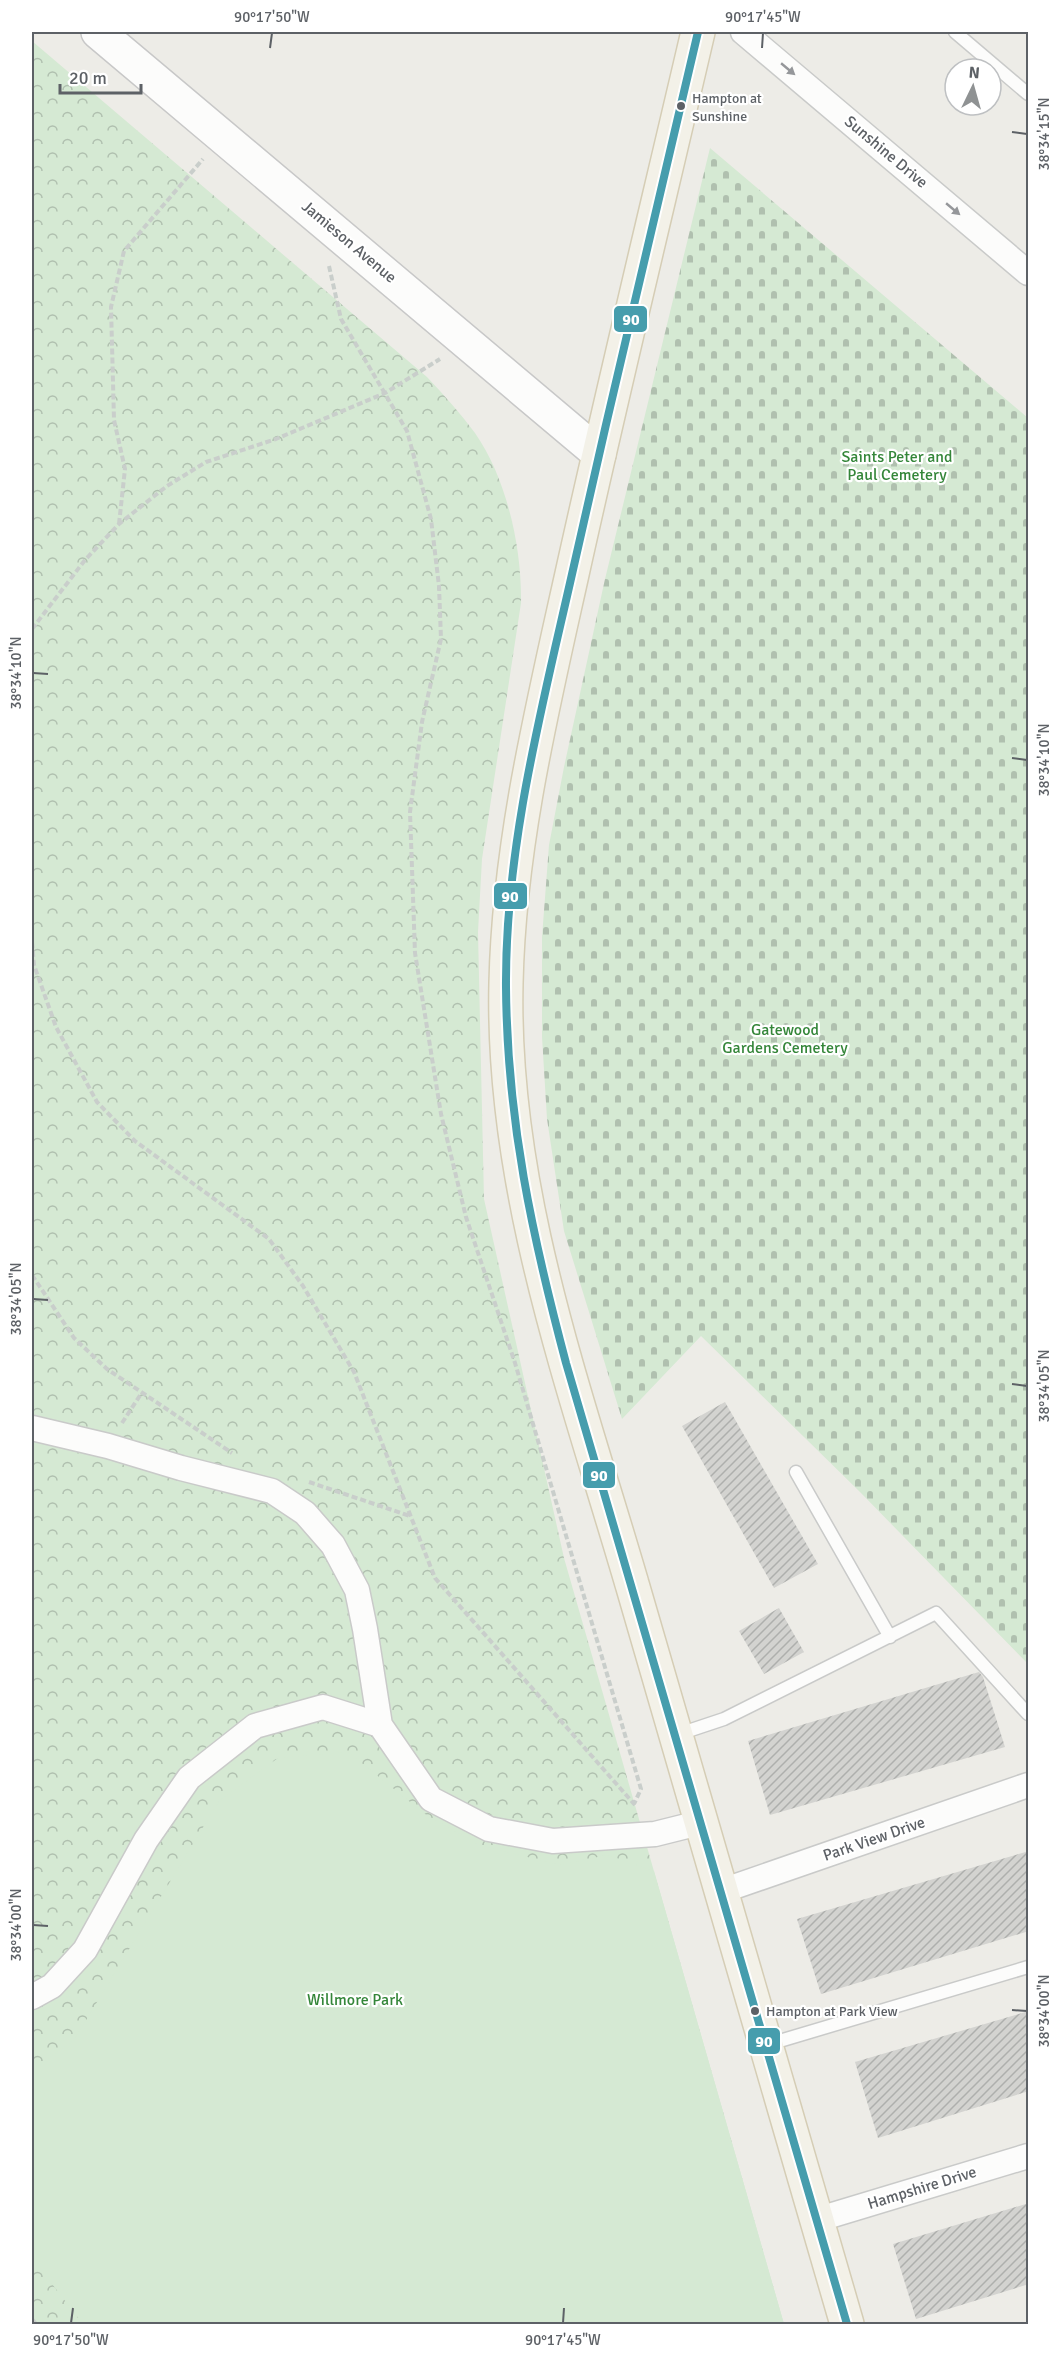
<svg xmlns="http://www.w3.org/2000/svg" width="1060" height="2356" viewBox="0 0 1060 2356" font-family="Signika,sans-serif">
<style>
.cemetery{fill:url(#cemetery-stones)}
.park{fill:url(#park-crowns)}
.pitch{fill:#d5e9d3}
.building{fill:url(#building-hatch)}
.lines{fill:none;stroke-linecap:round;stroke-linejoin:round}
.lane-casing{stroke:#c9cac9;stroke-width:15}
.street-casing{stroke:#c9cac9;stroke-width:27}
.secondary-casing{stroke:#c8c8c8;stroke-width:36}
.primary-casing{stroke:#d5cdb5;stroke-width:36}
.path{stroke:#c9cecb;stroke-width:4;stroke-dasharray:6 3;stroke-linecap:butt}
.lane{stroke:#fcfcfb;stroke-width:12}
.street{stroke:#fcfcfb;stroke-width:24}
.secondary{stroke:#fcfcfb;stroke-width:33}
.primary{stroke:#f3f1e8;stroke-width:33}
.bus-1-casing{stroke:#fff;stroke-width:12}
.bus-1{stroke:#469dad;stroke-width:8}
.oneway{fill:#95979a}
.ticks{fill:none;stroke:#5d6166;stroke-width:2}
.bus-dot{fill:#5d6166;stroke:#fff;stroke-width:2}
.labels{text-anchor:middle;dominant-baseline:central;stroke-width:4.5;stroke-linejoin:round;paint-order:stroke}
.bus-label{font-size:14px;fill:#5d6166;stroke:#fff;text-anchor:start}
.street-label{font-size:16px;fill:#5d6166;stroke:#fff}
.park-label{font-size:16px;fill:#348639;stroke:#fff}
.line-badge{stroke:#fff;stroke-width:2}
.badge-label{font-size:16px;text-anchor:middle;font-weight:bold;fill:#fff}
.neatline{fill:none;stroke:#5d6166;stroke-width:2}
.ticks-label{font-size:15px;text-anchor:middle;fill:#5d6166}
</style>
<defs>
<pattern id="cemetery-stones" width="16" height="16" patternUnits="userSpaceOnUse" patternTransform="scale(1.5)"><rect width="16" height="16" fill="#d5e9d3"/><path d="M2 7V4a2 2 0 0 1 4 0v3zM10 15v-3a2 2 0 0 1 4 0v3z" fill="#b0c0af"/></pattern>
<pattern id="park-crowns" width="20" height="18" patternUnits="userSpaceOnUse" patternTransform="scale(1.5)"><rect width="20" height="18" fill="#d5e9d3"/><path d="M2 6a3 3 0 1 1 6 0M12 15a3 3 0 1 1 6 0" fill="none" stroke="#b0c0af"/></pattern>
<pattern id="building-hatch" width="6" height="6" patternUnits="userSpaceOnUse" patternTransform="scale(1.5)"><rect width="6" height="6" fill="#d3d3d0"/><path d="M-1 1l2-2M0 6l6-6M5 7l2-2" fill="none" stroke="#aeafad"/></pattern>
</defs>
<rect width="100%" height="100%" fill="#edece7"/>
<path class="cemetery" d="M 710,148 L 1028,418 L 1028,1664 L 860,1492 L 701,1336 L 622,1419 L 564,1231 L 547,1119 L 542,1037 L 542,937 L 549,845 L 564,767 L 605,579 Z"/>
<path class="park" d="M 32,41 L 427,377 C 444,395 460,413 475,433 C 507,479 522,548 521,603 L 482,859 L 478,932 L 484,1199 L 564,1558 L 784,2324 L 32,2324 Z"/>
<path class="pitch" d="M 348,1752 L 425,1814 L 479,1845 L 560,1865 L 607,1855 L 654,1871 L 784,2324 L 83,2324 L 32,2258 L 32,2070 L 74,2040 L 219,1801 L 278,1758 Z"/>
<path class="building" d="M 725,1402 L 818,1564 L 774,1588 L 682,1426 Z
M 779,1608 L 804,1652 L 764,1674 L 739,1631 Z
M 979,1672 L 983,1677 L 1005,1747 L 770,1815 L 748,1741 Z
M 1029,1851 L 1029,1931 L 821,1994 L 797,1919 Z
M 1029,2011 L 1029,2091 L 878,2138 L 855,2062 Z
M 1029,2203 L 1029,2284 L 916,2319 L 893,2244 Z"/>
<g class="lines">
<g class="lane-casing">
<path id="lane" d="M 955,32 L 1028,94
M 796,1472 L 890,1637
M 676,1735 L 724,1719 L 936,1613 L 1028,1714
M 766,2045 L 1028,1967"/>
</g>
<g class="street-casing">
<path id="street" d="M 743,32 L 1028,273
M 32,1428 L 108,1446 L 181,1468 L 272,1491 L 305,1513 L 333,1545 L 357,1590 L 365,1629 L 380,1725 L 431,1799 L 489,1829 L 553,1841 L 655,1834 L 699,1823
M 719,1892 L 1028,1785
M 32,1997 L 52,1986 L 85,1950 L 146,1840 L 189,1778 L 255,1726 L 323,1707 L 380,1725
M 816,2220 L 1028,2156"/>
</g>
<g class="secondary-casing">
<path id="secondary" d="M 98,32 L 599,454"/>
</g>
<g class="primary-casing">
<path id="primary" d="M 698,32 C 656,212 612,393 572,574 C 542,709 509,845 506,983 C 501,1190 575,1389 632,1584 C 703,1831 774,2078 847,2324"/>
</g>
<path class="path" d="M 329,266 L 341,319 L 407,431 L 431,519 L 439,586 L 441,639 L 422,722 L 410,812 L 415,953 L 441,1114 L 466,1217 L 515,1363 L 641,1789 L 634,1804
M 119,524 L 125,469 L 114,420 L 111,307 L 124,251 L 203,159
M 32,629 L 85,560 L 119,524 L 167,486 L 206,462 L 276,439 L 385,393 L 440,359
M 32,942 L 34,965 L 56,1027 L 97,1102 L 135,1141 L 269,1239 L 303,1286 L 354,1372 L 435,1578 L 635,1805
M 32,1275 L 74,1338 L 107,1369 L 232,1453
M 122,1423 L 141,1394
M 309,1482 L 410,1516
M 32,2319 L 36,2324"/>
<use href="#lane" class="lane"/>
<use href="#street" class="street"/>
<use href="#secondary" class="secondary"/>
<use href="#primary" class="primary"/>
<g class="bus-1-casing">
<path id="bus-1" d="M 698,32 C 655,216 611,399 570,583 C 540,715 505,851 506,987 C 507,1120 532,1235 566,1363 L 847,2324"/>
</g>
<use href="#bus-1" class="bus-1"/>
</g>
<defs><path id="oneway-solid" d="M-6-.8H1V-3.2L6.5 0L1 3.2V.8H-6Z" transform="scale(1.5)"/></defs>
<g class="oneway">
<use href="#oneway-solid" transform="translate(788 69) rotate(40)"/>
<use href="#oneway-solid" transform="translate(953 209) rotate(40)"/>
</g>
<path class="ticks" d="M 270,48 L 272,33M 762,48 L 763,33M 1012,132 L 1027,134M 33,673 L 48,674M 1012,758 L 1027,760M 33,1299 L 48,1300M 1012,1384 L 1027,1386M 33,1925 L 48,1926M 1012,2010 L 1027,2011M 71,2323 L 73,2308M 563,2323 L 564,2308"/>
<g class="bus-dot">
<circle cx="681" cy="106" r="5"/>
<circle cx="755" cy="2011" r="5"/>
</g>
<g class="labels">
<g class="bus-label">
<text x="692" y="98">Hampton at<tspan x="692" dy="18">Sunshine</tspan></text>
<text x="766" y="2011">Hampton at Park View</text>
</g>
<g class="street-label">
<text transform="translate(886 152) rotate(40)">Sunshine Drive</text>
<text transform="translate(349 242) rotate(40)">Jamieson Avenue</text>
<text transform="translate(874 1839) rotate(-19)">Park View Drive</text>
<text transform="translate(922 2188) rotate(-17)">Hampshire Drive</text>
</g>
<g class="park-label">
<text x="897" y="457">Saints Peter and<tspan x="897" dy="18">Paul Cemetery</tspan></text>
<text x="785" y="1030">Gatewood<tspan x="785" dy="18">Gardens Cemetery</tspan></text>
<text x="355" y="2000">Willmore Park</text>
</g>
</g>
<g class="line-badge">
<rect x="613" y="305" width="35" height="28" rx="6" fill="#469dad"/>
<rect x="493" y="882" width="35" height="28" rx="6" fill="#469dad"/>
<rect x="582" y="1461" width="34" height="28" rx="6" fill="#469dad"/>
<rect x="747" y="2027" width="34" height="28" rx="6" fill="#469dad"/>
</g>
<g class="badge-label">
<text x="631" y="325">90</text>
<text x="510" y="902">90</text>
<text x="599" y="1481">90</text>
<text x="764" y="2047">90</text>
</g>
<rect width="1060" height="2356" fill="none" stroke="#ffffff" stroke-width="66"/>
<g transform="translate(973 87) rotate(5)"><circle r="28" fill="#ffffff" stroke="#bec0c2" stroke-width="1.5"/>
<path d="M0-4.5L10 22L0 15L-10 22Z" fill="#8f9293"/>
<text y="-9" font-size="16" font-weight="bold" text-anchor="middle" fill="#5d6166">N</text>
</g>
<path d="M60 84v9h81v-9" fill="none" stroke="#5d6166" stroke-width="3"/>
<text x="69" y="84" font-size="18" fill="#5d6166" stroke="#ffffff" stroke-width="4.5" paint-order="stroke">20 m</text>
<rect x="33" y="33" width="994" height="2290" class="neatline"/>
<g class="ticks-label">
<text x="272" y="22">90°17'50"W</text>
<text x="763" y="22">90°17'45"W</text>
<text transform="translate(1044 134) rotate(-90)" y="5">38°34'15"N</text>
<text transform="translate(16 673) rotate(-90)" y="5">38°34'10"N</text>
<text transform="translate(1044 760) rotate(-90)" y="5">38°34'10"N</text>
<text transform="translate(16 1299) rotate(-90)" y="5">38°34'05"N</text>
<text transform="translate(1044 1386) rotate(-90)" y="5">38°34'05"N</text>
<text transform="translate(16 1925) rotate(-90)" y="5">38°34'00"N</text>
<text transform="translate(1044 2011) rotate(-90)" y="5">38°34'00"N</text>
<text x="71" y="2345">90°17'50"W</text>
<text x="563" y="2345">90°17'45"W</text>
</g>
</svg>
